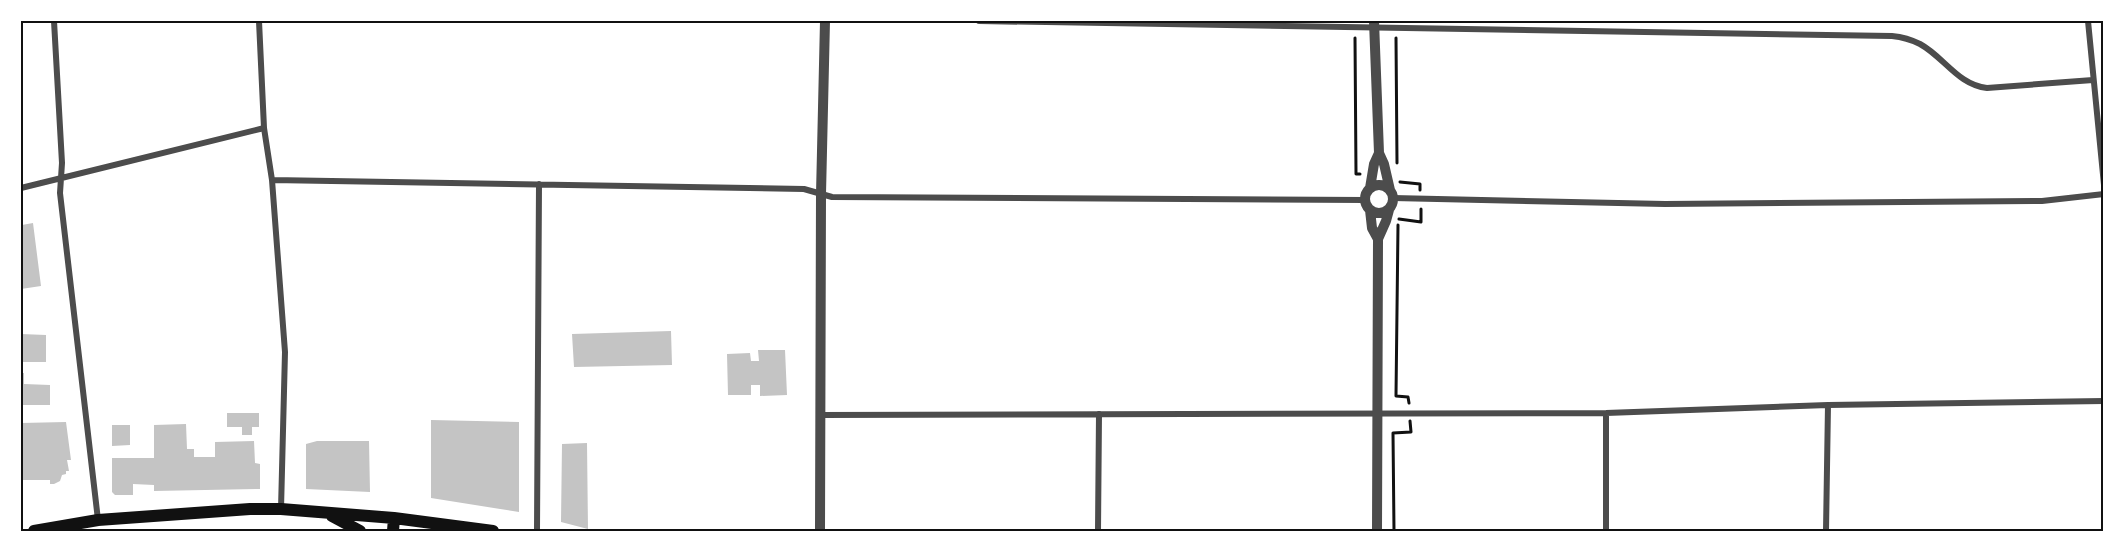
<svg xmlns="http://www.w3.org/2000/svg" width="2125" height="552" viewBox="0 0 2125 552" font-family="Montserrat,sans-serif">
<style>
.building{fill:#c4c4c4}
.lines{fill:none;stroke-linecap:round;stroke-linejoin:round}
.path{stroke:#111;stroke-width:3}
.minor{stroke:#4c4c4c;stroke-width:6}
.tertiary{stroke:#4c4c4c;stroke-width:10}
.secondary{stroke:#111;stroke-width:12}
.neatline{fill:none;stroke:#111;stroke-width:2}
</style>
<rect width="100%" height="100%" fill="#fff"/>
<path class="building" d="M 33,223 L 41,286 L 21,289 L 22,225 Z
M 671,331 L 672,365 L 574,367 L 572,334 Z
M 21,334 L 46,335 L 46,362 L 21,362 Z
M 758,350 L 785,350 L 787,395 L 760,396 L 760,385 L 751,385 L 751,395 L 728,395 L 727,354 L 750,353 L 751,361 L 759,361 Z
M 21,373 L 24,373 L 24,384 L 50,385 L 50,405 L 23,405 L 23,417 L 21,417 Z
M 227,413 L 259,413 L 259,427 L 252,427 L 252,435 L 242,435 L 242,427 L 227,427 Z
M 431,420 L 519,422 L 519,512 L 431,498 Z
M 66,422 L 71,460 L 67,460 L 69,471 L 66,471 L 66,474 L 62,475 L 60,481 L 54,484 L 50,484 L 50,480 L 21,480 L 21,423 Z
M 186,424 L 187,449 L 194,449 L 194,457 L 215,457 L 215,442 L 254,441 L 255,463 L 260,464 L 260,489 L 154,491 L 154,485 L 133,484 L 133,495 L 115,495 L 112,492 L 112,458 L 154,458 L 154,425 Z
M 112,425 L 130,425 L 130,445 L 112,446 Z
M 317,441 L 369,441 L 370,492 L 306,489 L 306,444 Z
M 587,443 L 588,529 L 561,522 L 562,444 Z"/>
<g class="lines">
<path class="path" d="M 1355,38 L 1356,174 L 1360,174
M 1396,38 L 1397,163
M 1400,182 L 1420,184 L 1420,190
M 1399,219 L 1421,222 L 1421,209
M 1398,225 L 1396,396 L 1408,397 L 1409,403
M 1394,531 L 1393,433 L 1411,432 L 1410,421"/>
<path class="minor" d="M 54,21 L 62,163 L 60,193 L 98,520
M 259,21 L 264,128 L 272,180 L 285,352 L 281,509
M 979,21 L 1892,36 C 1902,37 1910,39 1920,44 C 1944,57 1958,85 1987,88 L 2093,80
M 2088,21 L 2104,185
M 272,180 L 804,189 L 832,197 L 1365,200
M 21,188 L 264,128
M 1393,198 L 1665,204 L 2042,201 L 2104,194
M 1606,413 L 1606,531
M 820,415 L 1606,413 L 1828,405 L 2104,401
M 537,531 L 539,184
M 1098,531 L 1099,414
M 1826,531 L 1828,405"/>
<path class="tertiary" d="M 1374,21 L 1379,153 L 1384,164 L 1390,190
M1365 199a14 14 0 1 1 28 0a14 14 0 1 1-28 0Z
M 1370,188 L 1374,164 L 1379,153
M 1370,210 L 1372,228 L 1378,239
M 820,531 L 821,194 L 825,21
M 1377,531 L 1378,239 L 1386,221 L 1389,210"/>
<path class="secondary" d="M 332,516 L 360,531
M 34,531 L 98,520 L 250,509 L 281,509 L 394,518 L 493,531
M 393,531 L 394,518"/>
</g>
<rect width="2125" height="552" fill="none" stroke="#ffffff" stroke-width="45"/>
<rect x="22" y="22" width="2080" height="508" class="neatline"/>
</svg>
